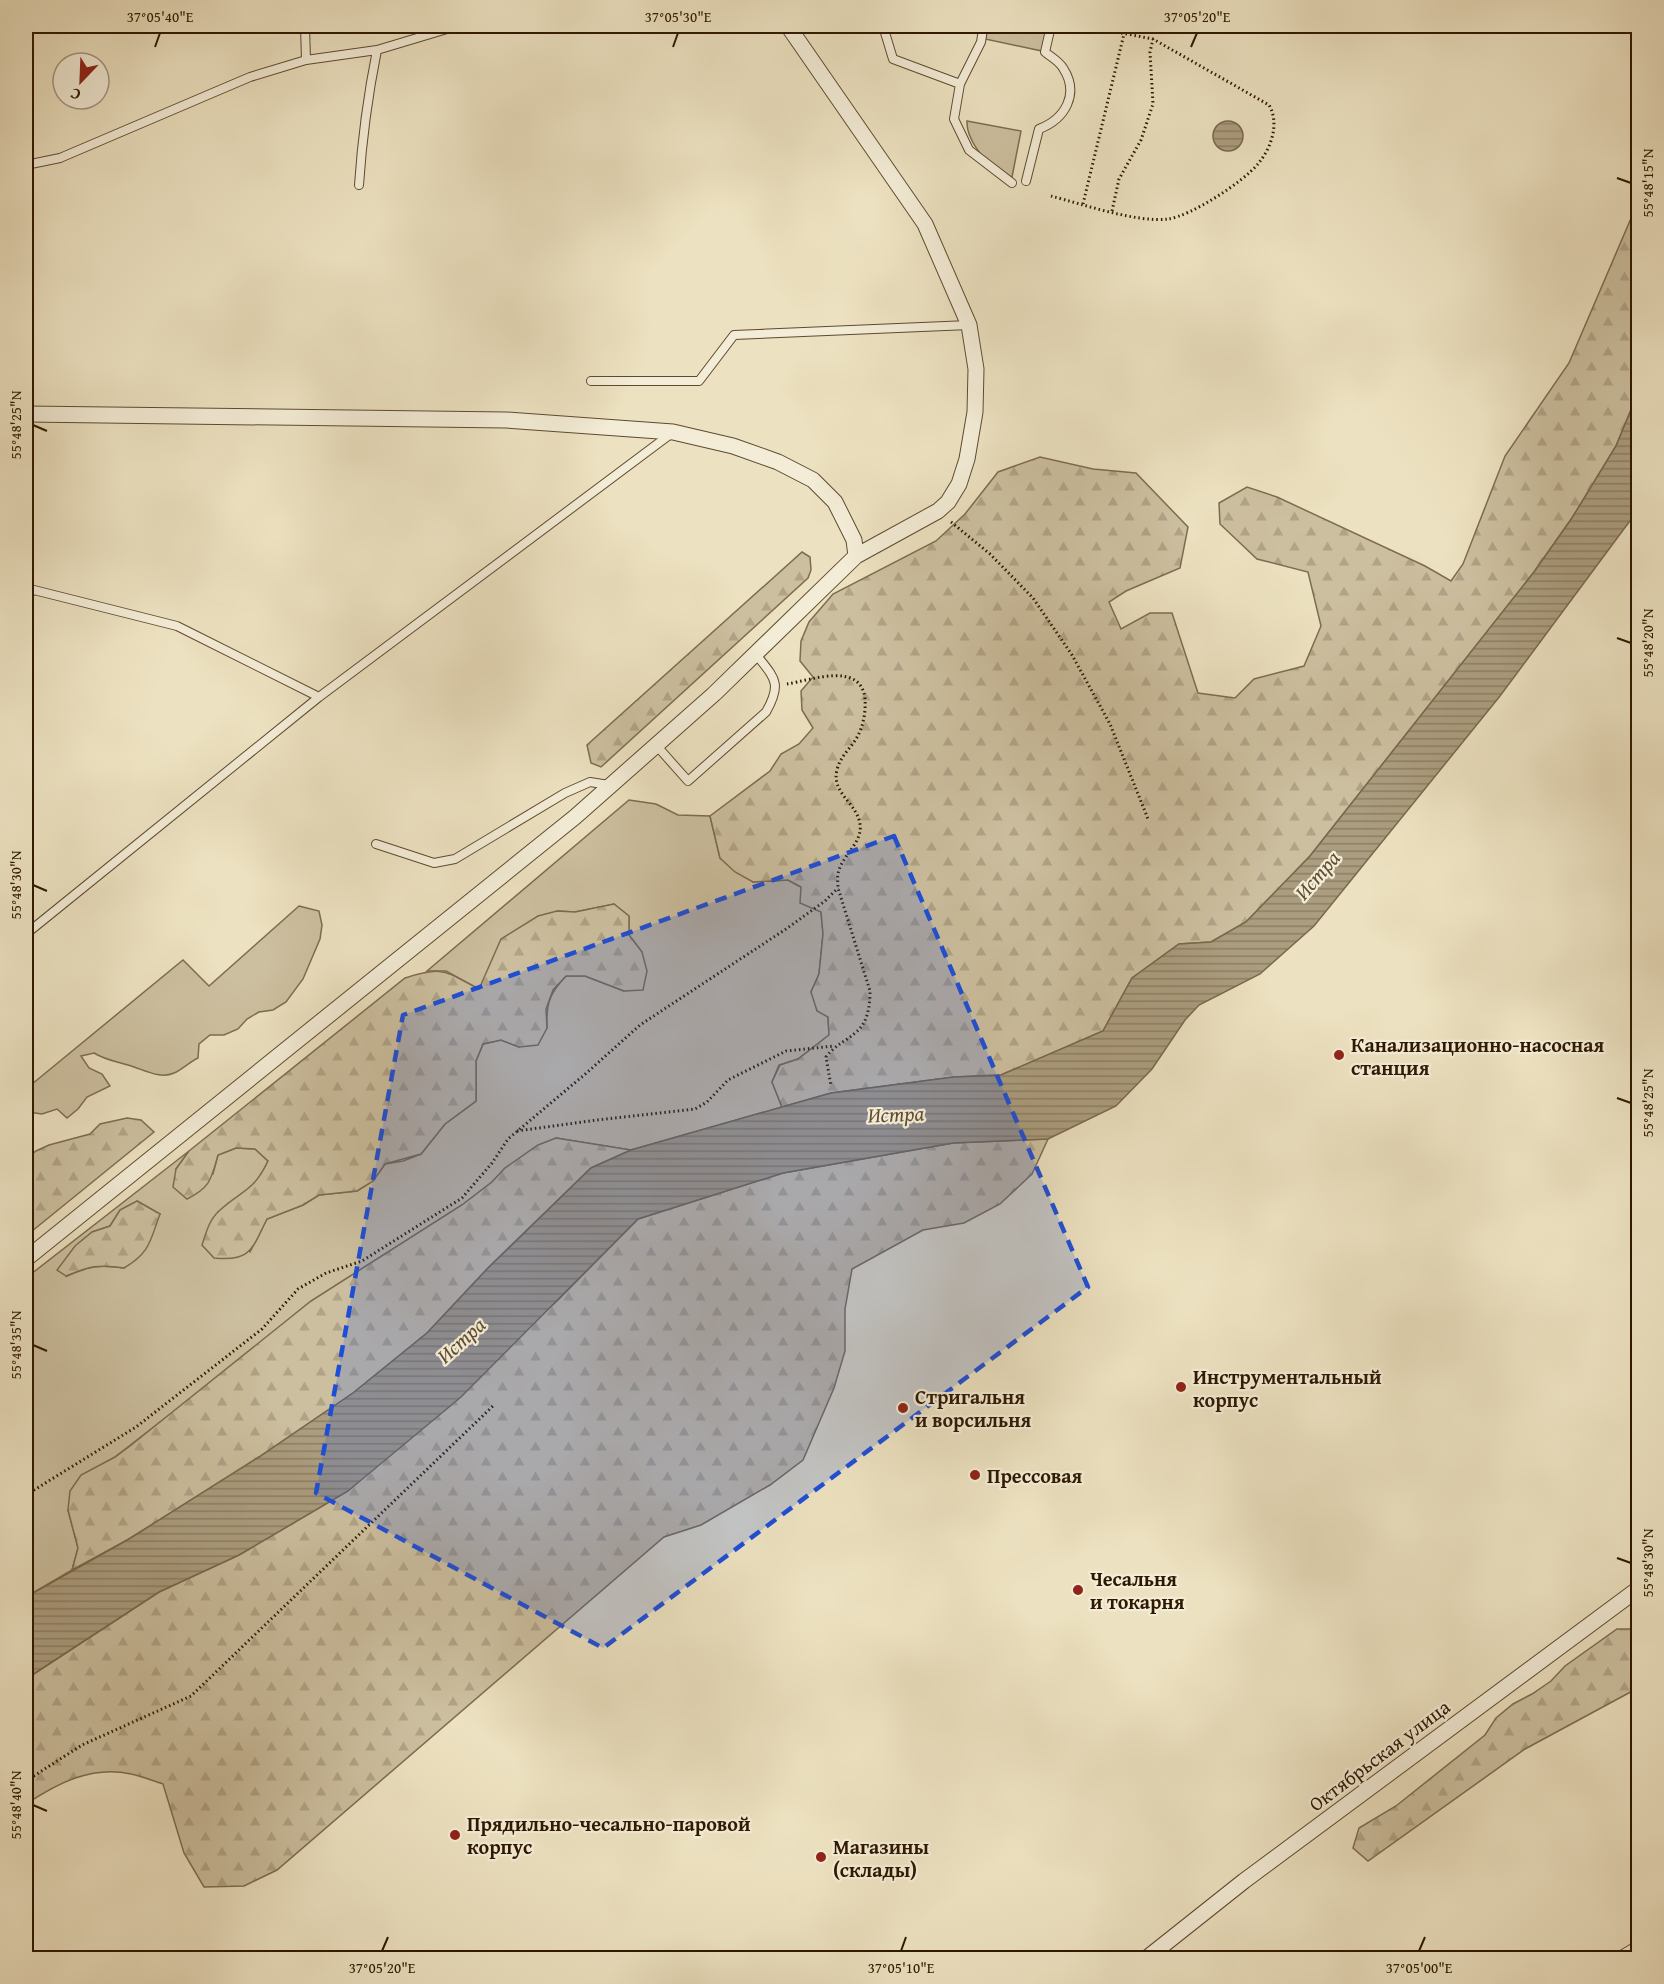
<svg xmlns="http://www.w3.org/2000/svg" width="1664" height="1984" viewBox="0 0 1664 1984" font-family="'Gentium Book Plus',serif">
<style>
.grass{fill:#ccbf9f;stroke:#7d6c50;stroke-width:1.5;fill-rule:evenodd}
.forest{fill:url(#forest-firs);stroke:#7d6c50;stroke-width:1.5}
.water{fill:url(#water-rules);stroke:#79684c;stroke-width:1.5}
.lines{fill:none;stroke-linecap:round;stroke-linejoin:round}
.lane-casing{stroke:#5e4a30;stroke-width:10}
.street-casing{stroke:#5e4a30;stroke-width:17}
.path{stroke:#2e1800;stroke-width:3;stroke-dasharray:1.5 3;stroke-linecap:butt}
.lane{stroke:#f3ecd6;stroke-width:8}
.street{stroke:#f3ecd6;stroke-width:15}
.marked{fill:#1d4ed8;fill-opacity:0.2;stroke:#1d4ed8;stroke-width:4.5;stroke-dasharray:12 8;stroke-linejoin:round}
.ticks{fill:none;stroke:#2e1800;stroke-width:2}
.poi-dot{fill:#8f2418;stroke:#f3ecd6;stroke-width:2}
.labels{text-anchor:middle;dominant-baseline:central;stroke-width:4.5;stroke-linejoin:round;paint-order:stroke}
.poi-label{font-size:20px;font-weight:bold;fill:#2e1800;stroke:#f3ecd6;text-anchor:start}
.street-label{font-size:20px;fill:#2e1800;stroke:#f3ecd6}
.water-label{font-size:21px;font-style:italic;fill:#604d33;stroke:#f3ecd6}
.neatline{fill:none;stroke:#2e1800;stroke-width:2}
.ticks-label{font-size:15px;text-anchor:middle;fill:#2e1800}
</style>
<defs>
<pattern id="forest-firs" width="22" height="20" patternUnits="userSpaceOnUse" patternTransform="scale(1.5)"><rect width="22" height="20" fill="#ccbf9f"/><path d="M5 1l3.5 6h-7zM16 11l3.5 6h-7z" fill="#b0a387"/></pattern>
<pattern id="water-rules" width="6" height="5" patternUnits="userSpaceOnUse" patternTransform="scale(1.5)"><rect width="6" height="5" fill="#ab9d7f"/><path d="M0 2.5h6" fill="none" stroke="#8c7f66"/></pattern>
</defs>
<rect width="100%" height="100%" fill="#ece1c0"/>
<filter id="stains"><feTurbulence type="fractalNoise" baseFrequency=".00333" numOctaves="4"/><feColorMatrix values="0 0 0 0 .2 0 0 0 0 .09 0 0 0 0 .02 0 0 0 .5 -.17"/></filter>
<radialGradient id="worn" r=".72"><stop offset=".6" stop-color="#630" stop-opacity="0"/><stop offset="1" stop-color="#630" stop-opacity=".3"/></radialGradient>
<path class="grass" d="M 991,26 L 1049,26 L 1042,51 L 985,39 L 986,30 Z
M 967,121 L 1021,131 L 1012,177 C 1008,176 1002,175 999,172 C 984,161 966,139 967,121 Z
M 629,800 L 656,804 L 678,815 L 710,816 L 720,858 L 753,882 L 788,880 L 801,887 L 821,912 L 823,934 L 819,974 L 811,992 L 828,1017 L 829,1035 L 798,1059 L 779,1065 L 772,1082 L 782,1107 L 631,1150 L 556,1138 L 505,1168 L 492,1182 L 462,1205 L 311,1301 L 213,1381 L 115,1457 L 68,1510 L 78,1548 L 72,1570 L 26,1597 L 26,1278 L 189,1151 L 176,1169 L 213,1174 L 218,1155 L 236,1148 L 255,1149 L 268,1161 C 255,1189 242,1195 218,1212 L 250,1252 L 267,1219 L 303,1205 L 319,1195 L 357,1191 L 373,1181 L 385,1164 L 403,1161 L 421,1154 L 445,1124 L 476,1101 L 476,1061 L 483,1044 L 501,1040 L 519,1047 L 547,1028 C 546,1004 549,994 566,976 L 585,976 L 624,991 L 642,952 L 629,935 L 629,916 L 614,904 L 575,912 L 557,911 L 479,989 L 446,971 L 427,971 ZM 137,1201 L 160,1214 L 124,1268 C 99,1264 90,1266 67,1276 L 92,1232 L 110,1226 L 120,1210 Z
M 299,906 L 319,911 L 322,925 L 320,939 L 303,979 L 286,1002 L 273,1010 L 259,1012 L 247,1019 L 238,1029 L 224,1035 L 210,1035 L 199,1044 L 198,1058 C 191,1061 180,1071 174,1073 C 161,1079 146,1071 134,1067 C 120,1062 107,1061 94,1053 L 81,1056 L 89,1068 L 102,1074 L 110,1086 L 87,1097 L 78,1109 L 67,1118 L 57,1109 L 42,1114 L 28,1112 L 26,1106 L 26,1089 L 183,960 L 209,986 Z"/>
<path class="forest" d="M 1638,202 L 1638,393 L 1616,446 L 1572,518 L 1534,572 L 1310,856 L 1246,922 L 1211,942 L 1179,944 L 1132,978 L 1103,1031 L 1001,1075 L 954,1077 L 831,1093 L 782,1107 L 772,1082 L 780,1065 L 798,1059 L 829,1035 L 828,1017 L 817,1011 L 811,992 L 819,974 L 823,934 L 821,912 L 800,903 L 801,887 L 788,880 L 753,882 L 735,872 L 720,858 L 710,816 L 770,771 L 781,754 L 799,744 L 813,728 L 802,710 L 801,691 L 813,677 L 800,661 L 801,641 L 809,622 L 833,594 L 936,541 L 965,514 L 998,472 L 1040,457 L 1093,469 L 1136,473 L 1188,527 L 1180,568 L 1126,591 L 1109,602 L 1121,629 L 1150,613 L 1172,613 L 1198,693 L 1235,698 L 1254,679 L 1304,666 L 1321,626 L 1308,572 L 1257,559 L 1220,524 L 1219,503 L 1247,487 L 1277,497 L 1425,566 L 1451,581 L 1463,564 L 1505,456 L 1569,363 Z
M 802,552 L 810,557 L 811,570 L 808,578 L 601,767 L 591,763 L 587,745 Z
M 614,904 L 629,916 L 629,935 L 642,952 L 647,971 L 643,990 L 624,991 L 585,976 L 566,976 L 553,990 L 546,1009 L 547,1028 L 538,1045 L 519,1047 L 501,1040 L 483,1044 L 476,1061 L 476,1101 L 445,1124 L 421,1154 L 385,1164 L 373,1181 L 357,1191 L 319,1195 L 303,1205 L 267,1219 C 252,1248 252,1262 214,1258 L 202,1245 C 206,1233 209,1220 219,1211 C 241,1190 253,1193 268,1161 L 255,1149 L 236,1148 L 218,1155 C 211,1179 211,1187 187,1199 L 173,1187 L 176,1169 L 189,1151 L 405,978 C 445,965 445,972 479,989 L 501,939 L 538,916 L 557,911 L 575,912 Z
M 127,1118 L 141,1120 L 154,1132 L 26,1236 L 26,1159 L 36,1151 L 49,1145 L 90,1134 L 100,1124 Z
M 556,1138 L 631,1150 L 591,1168 L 488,1268 L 427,1333 L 353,1393 L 259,1457 L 129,1539 L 72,1570 L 78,1548 L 68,1510 L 70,1491 L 81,1475 L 115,1457 L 130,1446 L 311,1301 L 462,1205 L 492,1182 L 505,1168 L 538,1145 Z
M 1048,1139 L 1032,1174 L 1000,1204 L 964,1223 L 923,1230 L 852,1269 L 845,1309 L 845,1351 L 834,1388 L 803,1460 L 770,1485 L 701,1525 L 664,1537 L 277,1870 L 244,1886 L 204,1887 L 184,1853 L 163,1784 C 153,1781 142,1776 131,1774 C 92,1765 58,1783 26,1804 L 26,1679 L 159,1592 L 239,1555 L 348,1491 L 558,1300 L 638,1219 L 783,1173 L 953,1143 Z
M 137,1201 L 160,1214 C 150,1241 150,1253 124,1268 C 99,1264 90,1266 66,1276 L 57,1270 L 75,1246 L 92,1232 L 110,1226 L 120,1210 Z
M 1617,1629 L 1637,1629 L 1638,1631 L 1638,1688 L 1525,1749 L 1368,1861 L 1353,1848 L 1359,1828 L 1396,1806 L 1485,1735 L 1496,1718 L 1513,1704 L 1532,1694 L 1551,1681 L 1565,1666 Z"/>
<path class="water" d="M1213 136a15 15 0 1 1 30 0a15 15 0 1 1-30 0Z
M 1638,393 L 1638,510 L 1500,696 L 1314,926 L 1260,974 L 1199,1005 L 1185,1020 L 1152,1069 L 1116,1106 L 1048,1139 L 953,1143 L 783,1173 L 638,1219 L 461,1397 L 348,1491 L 239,1555 L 159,1592 L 26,1679 L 26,1597 L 129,1539 L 259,1457 L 353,1393 L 427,1333 L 488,1268 L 591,1168 L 631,1150 L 831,1093 L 954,1077 L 1001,1075 L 1103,1031 L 1132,978 L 1179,944 L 1211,942 L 1246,922 L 1310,856 L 1534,572 L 1572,518 L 1616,446 Z"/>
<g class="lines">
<g class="lane-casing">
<path id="lane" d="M 305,26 L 306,60
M 883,26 L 893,59 L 960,84 L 954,119 L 969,150 L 1012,183
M 960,84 L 981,42 L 983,29 L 986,26
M 26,165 L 60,158 L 250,77 L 306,60 L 377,50 L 457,26
M 1026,181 L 1039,129 C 1065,119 1080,94 1063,68 C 1059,61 1051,57 1045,52 L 1051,26
M 359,185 C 362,140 368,95 377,50
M 591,381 L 699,381 L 734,335 L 969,325
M 26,596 L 34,590 L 177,626 L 319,697
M 656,745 L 688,781 L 766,712 C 783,682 774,678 755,653
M 376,844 L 434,863 L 455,859 L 565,793 L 590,782 L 609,785
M 26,934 L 319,697 L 672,433"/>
</g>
<g class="street-casing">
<path id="street" d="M 26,414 L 506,420 L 673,432 L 733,446 L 778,462 L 813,480 L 835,502 L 854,540 L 856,556
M 26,1259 L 575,817 L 714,694 L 856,556 L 938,511 L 948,502 L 959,484 L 967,459 L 975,412 L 976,369 L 969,325 L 925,224 L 788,26
M 1147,1958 L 1244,1881 L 1638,1589
M 1623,1958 L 1638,1949"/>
</g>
<path class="path" d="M 1051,196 C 1082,204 1137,223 1168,219 C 1191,216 1243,182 1258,164 C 1271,148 1280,124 1269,105 L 1153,39 L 1085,26
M 1083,204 L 1124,34
M 1112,211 L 1119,179 L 1141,140 L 1153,104 L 1150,52 L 1153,39
M 951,522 L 990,554 L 1033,598 L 1072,655 L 1110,724 L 1148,819
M 787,684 C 812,680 861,661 865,699 C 866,712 863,728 856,739 C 849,750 840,757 837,770 C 831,793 857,803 860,824 C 863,843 841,856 838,874 C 837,878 838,883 838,888 L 870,991 C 870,1005 868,1023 856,1032 C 844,1043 837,1043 826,1057 L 831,1086
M 517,1131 L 597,1120 L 695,1109 L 707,1102 L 728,1080 L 786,1051 L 834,1046
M 26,1495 L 136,1427 L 262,1329 L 298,1289 L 326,1273 L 362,1261 L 462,1198 L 492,1163 L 508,1139 L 590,1070 L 640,1025 L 786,929 L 825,901 L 838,888
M 26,1781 L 82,1745 L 191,1696 L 494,1405"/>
<use href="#lane" class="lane"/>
<use href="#street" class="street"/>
</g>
<path class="marked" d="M 894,836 L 1088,1287 L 603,1648 L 316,1493 L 403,1015 Z"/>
<path class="ticks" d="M 155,47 L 160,33M 673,47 L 678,33M 1191,47 L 1197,33M 1617,178 L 1631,183M 33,425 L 47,431M 1617,638 L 1631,643M 33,885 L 47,891M 1617,1098 L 1631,1103M 33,1345 L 47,1351M 1617,1558 L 1631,1563M 33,1805 L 47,1811M 382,1951 L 388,1937M 901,1951 L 906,1937M 1419,1951 L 1425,1937"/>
<g class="poi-dot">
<circle cx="1339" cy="1055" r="6"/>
<circle cx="1181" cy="1387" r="6"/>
<circle cx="903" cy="1408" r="6"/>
<circle cx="975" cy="1475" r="6"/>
<circle cx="1078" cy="1590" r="6"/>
<circle cx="455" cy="1835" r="6"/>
<circle cx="821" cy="1857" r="6"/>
</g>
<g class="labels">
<g class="poi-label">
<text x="1351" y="1044">Канализационно-насосная<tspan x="1351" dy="23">станция</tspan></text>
<text x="1193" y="1376">Инструментальный<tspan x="1193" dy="23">корпус</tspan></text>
<text x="915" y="1396">Стригальня<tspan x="915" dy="23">и ворсильня</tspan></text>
<text x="987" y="1475">Прессовая</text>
<text x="1090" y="1578">Чесальня<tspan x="1090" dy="23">и токарня</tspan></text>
<text x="467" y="1823">Прядильно-чесально-паровой<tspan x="467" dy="23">корпус</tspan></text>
<text x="833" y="1846">Магазины<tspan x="833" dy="23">(склады)</tspan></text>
</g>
<g class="street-label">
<text transform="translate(1379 1755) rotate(-37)">Октябрьская улица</text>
</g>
<g class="water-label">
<text transform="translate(1317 875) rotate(-49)">Истра</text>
<text transform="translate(896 1114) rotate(-2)">Истра</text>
<text transform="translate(461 1340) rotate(-42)">Истра</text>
</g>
</g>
<rect width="1664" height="1984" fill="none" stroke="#ece1c0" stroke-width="66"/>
<g transform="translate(81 81) rotate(203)"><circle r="28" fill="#f3ecd6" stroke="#a49780" stroke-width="1.5"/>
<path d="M0-4.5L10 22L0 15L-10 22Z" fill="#8f2418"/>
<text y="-9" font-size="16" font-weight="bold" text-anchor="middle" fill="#2e1800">С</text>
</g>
<rect x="33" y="33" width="1598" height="1918" class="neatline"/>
<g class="ticks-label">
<text x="160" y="22">37°05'40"E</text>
<text x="678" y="22">37°05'30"E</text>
<text x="1197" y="22">37°05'20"E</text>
<text transform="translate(1648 183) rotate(-90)" y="5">55°48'15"N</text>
<text transform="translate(16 425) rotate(-90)" y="5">55°48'25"N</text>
<text transform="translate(1648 643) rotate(-90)" y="5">55°48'20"N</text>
<text transform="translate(16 885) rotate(-90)" y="5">55°48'30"N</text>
<text transform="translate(1648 1103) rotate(-90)" y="5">55°48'25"N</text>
<text transform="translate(16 1345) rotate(-90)" y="5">55°48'35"N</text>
<text transform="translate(1648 1563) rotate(-90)" y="5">55°48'30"N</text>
<text transform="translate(16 1805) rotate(-90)" y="5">55°48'40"N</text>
<text x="382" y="1973">37°05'20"E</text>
<text x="901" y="1973">37°05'10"E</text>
<text x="1419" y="1973">37°05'00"E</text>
</g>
<rect width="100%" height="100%" filter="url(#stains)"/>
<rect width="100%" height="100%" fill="url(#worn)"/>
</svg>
